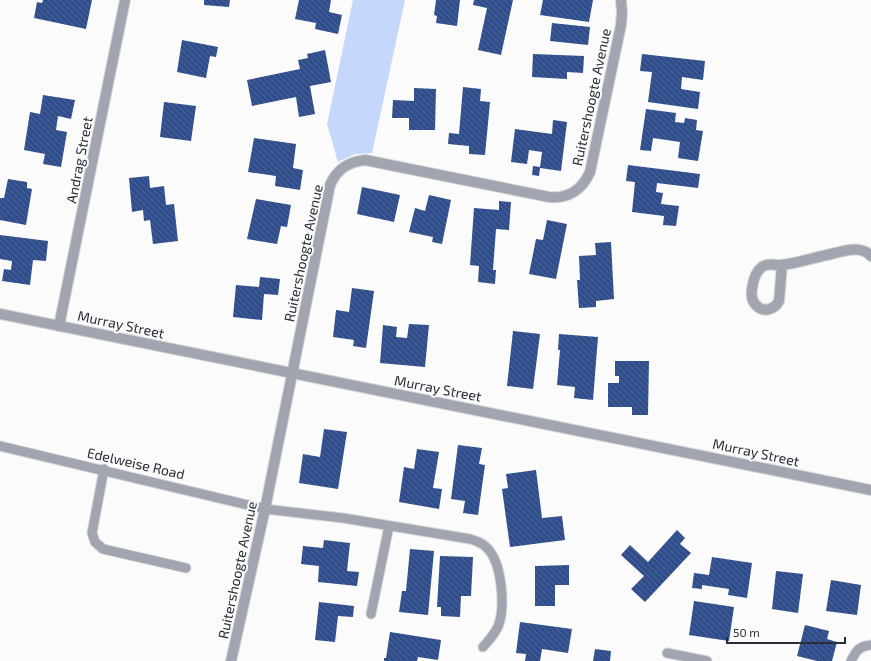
<svg xmlns="http://www.w3.org/2000/svg" width="871" height="661" viewBox="0 0 871 661" font-family="'Exo 2',sans-serif">
<style>
.green{fill:#c5d7fb}
.building{fill:url(#building-back-hatch)}
.lines{fill:none;stroke-linecap:round;stroke-linejoin:round}
.service-casing{stroke:#d5d6d8;stroke-width:11}
.minor-casing{stroke:#d5d6d8;stroke-width:12}
.tertiary-casing{stroke:#d5d6d8;stroke-width:12}
.service{stroke:#a0a5b0;stroke-width:9}
.minor{stroke:#a0a5b0;stroke-width:10}
.tertiary{stroke:#a0a5b0;stroke-width:10}
.labels{text-anchor:middle;dominant-baseline:central;stroke-width:4;stroke-linejoin:round;paint-order:stroke}
.street-label{font-size:14px;fill:#292e38;stroke:#fbfbfb}
</style>
<defs>
<pattern id="building-back-hatch" width="6" height="6" patternUnits="userSpaceOnUse"><rect width="6" height="6" fill="#304d8c"/><path d="M-1 5l2 2M0 0l6 6M5-1l2 2" fill="none" stroke="#4d6497"/></pattern>
</defs>
<rect width="100%" height="100%" fill="#fbfbfb"/>
<path class="green" d="M 353,0 L 405,0 L 372,153 L 355,154 L 338,162 L 327,124 Z"/>
<path class="building" d="M 43,0 L 92,0 L 86,29 L 34,18 L 37,2 L 42,3 Z
M 204,0 L 230,0 L 229,7 L 204,5 Z
M 299,0 L 331,0 L 329,12 L 342,15 L 338,34 L 315,29 L 316,23 L 295,19 Z
M 436,0 L 460,0 L 457,26 L 436,23 L 437,16 L 434,15 Z
M 474,0 L 513,0 L 501,55 L 478,50 L 487,8 L 473,5 Z
M 543,0 L 593,0 L 589,22 L 540,15 Z
M 552,23 L 590,27 L 588,45 L 550,41 Z
M 182,40 L 218,47 L 216,57 L 210,56 L 206,78 L 177,72 Z
M 325,50 L 331,82 L 310,86 L 315,114 L 299,117 L 296,97 L 252,106 L 247,80 L 300,69 L 298,60 L 308,58 L 307,54 Z
M 533,54 L 584,56 L 583,73 L 567,72 L 567,79 L 532,77 Z
M 642,54 L 705,61 L 703,80 L 682,77 L 681,89 L 700,92 L 698,109 L 648,102 L 652,72 L 640,71 Z
M 463,87 L 481,89 L 480,101 L 490,102 L 485,155 L 469,154 L 469,146 L 448,144 L 449,133 L 459,134 Z
M 414,88 L 436,89 L 435,130 L 409,130 L 409,118 L 392,118 L 393,100 L 414,101 Z
M 43,95 L 75,100 L 71,119 L 58,116 L 56,130 L 67,132 L 61,167 L 43,164 L 45,154 L 24,150 L 30,112 L 40,114 Z
M 164,102 L 196,106 L 191,141 L 160,137 Z
M 646,109 L 676,113 L 675,122 L 684,123 L 685,118 L 697,120 L 696,130 L 703,131 L 698,161 L 678,158 L 680,142 L 653,138 L 651,151 L 640,150 Z
M 553,120 L 567,122 L 561,171 L 540,168 L 539,176 L 532,175 L 533,166 L 540,167 L 542,152 L 529,150 L 527,164 L 511,162 L 515,129 L 552,134 Z
M 254,138 L 296,144 L 293,168 L 303,170 L 300,190 L 275,186 L 276,176 L 248,172 Z
M 628,165 L 700,174 L 698,188 L 657,183 L 656,192 L 663,193 L 661,204 L 679,206 L 676,226 L 663,225 L 664,216 L 632,212 L 635,182 L 626,181 Z
M 149,176 L 150,188 L 164,186 L 166,205 L 174,204 L 178,241 L 153,244 L 150,220 L 144,221 L 143,210 L 132,212 L 129,178 Z
M 8,179 L 27,182 L 27,188 L 32,189 L 26,225 L 0,220 L 0,198 L 4,198 Z
M 362,187 L 400,195 L 394,222 L 357,214 Z
M 429,195 L 451,200 L 442,244 L 432,242 L 433,237 L 409,232 L 415,208 L 425,211 Z
M 256,199 L 291,205 L 287,227 L 281,226 L 277,244 L 247,239 Z
M 499,201 L 511,202 L 509,230 L 496,229 L 493,270 L 496,270 L 495,284 L 478,282 L 479,266 L 470,265 L 474,208 L 499,210 Z
M 547,220 L 567,224 L 556,279 L 529,274 L 536,239 L 543,240 Z
M 0,235 L 48,241 L 46,261 L 33,260 L 30,285 L 2,281 L 4,269 L 11,270 L 12,261 L 0,259 Z
M 611,242 L 614,299 L 596,301 L 596,307 L 579,308 L 577,280 L 580,280 L 579,256 L 596,255 L 595,243 Z
M 260,277 L 280,279 L 278,295 L 264,294 L 262,320 L 233,317 L 236,285 L 259,287 Z
M 352,288 L 374,291 L 366,348 L 353,346 L 354,340 L 333,337 L 336,310 L 349,312 Z
M 409,324 L 429,325 L 425,367 L 380,363 L 383,325 L 397,327 L 396,337 L 407,338 Z
M 513,331 L 540,334 L 533,389 L 507,386 Z
M 559,334 L 598,337 L 593,400 L 574,398 L 575,387 L 557,385 L 560,350 L 558,350 Z
M 615,361 L 649,361 L 648,415 L 632,415 L 632,407 L 608,407 L 608,383 L 619,383 L 619,376 L 615,376 Z
M 324,429 L 347,432 L 338,489 L 299,483 L 303,454 L 320,457 Z
M 458,445 L 482,448 L 479,464 L 485,465 L 478,515 L 463,513 L 465,501 L 451,499 Z
M 417,449 L 439,452 L 433,488 L 442,489 L 439,509 L 399,502 L 404,467 L 414,469 Z
M 536,470 L 542,518 L 562,516 L 565,540 L 510,547 L 502,489 L 508,488 L 506,474 Z
M 677,530 L 685,538 L 680,544 L 691,553 L 645,602 L 631,589 L 644,576 L 621,555 L 630,545 L 648,562 Z
M 324,540 L 350,543 L 347,571 L 359,572 L 357,586 L 318,582 L 319,566 L 301,564 L 303,546 L 323,548 Z
M 410,549 L 434,551 L 428,615 L 399,612 L 402,591 L 406,591 Z
M 440,556 L 473,557 L 471,596 L 461,596 L 460,617 L 441,616 L 441,607 L 437,607 Z
M 712,557 L 752,563 L 747,598 L 728,595 L 729,589 L 702,585 L 702,589 L 692,588 L 694,573 L 709,575 Z
M 569,565 L 569,585 L 555,585 L 555,606 L 535,606 L 535,566 Z
M 776,571 L 803,574 L 798,613 L 772,609 Z
M 831,580 L 861,585 L 857,615 L 826,611 Z
M 694,601 L 734,607 L 729,641 L 689,635 Z
M 319,602 L 354,606 L 353,617 L 338,616 L 335,642 L 315,640 Z
M 520,622 L 572,629 L 568,653 L 542,649 L 540,661 L 525,661 L 526,654 L 516,653 Z
M 805,625 L 829,631 L 827,639 L 837,642 L 832,661 L 817,661 L 797,656 Z
M 390,632 L 441,640 L 438,660 L 418,657 L 417,661 L 384,661 L 384,658 L 386,658 Z
M 595,649 L 611,651 L 610,661 L 593,661 Z"/>
<g class="lines">
<g class="service-casing">
<path id="service" d="M 0,446 L 265,509 L 343,518 L 470,539 C 477,541 483,543 488,549 C 502,564 505,606 499,624 C 496,633 489,640 483,647
M 104,469 L 92,533 L 95,542 L 103,549 L 186,568
M 371,614 L 389,526
M 667,653 L 707,661
M 851,661 C 856,651 859,646 871,645"/>
</g>
<g class="minor-casing">
<path id="minor" d="M 782,265 L 779,301 C 775,309 764,313 757,306 C 752,302 751,295 752,289 C 753,281 755,272 762,267 C 767,263 773,265 779,265 C 795,264 812,258 827,255 C 841,252 860,244 871,256
M 59,326 L 125,0
M 231,661 L 265,509 L 330,185 C 337,169 348,162 365,160 L 549,197 C 568,199 582,190 590,172 L 621,25 L 622,13 L 621,0"/>
</g>
<g class="tertiary-casing">
<path id="tertiary" d="M 0,314 L 871,490"/>
</g>
<use href="#service" class="service"/>
<use href="#minor" class="minor"/>
<use href="#tertiary" class="tertiary"/>
</g>
<g class="labels">
<g class="street-label">
<text transform="translate(591 97) rotate(-78)">Ruitershoogte Avenue</text>
<text transform="translate(79 160) rotate(-79)">Andrag Street</text>
<text transform="translate(303 253) rotate(-78)">Ruitershoogte Avenue</text>
<text transform="translate(121 324) rotate(12)">Murray Street</text>
<text transform="translate(438 388) rotate(11)">Murray Street</text>
<text transform="translate(756 452) rotate(12)">Murray Street</text>
<text transform="translate(136 463) rotate(13)">Edelweise Road</text>
<text transform="translate(237 570) rotate(-78)">Ruitershoogte Avenue</text>
</g>
</g>
<path d="M727 637v6h118v-6" fill="none" stroke="#292e38" stroke-width="2"/>
<text x="733" y="637" font-size="12" fill="#292e38" stroke="#fbfbfb" stroke-width="3" paint-order="stroke">50 m</text>
</svg>
